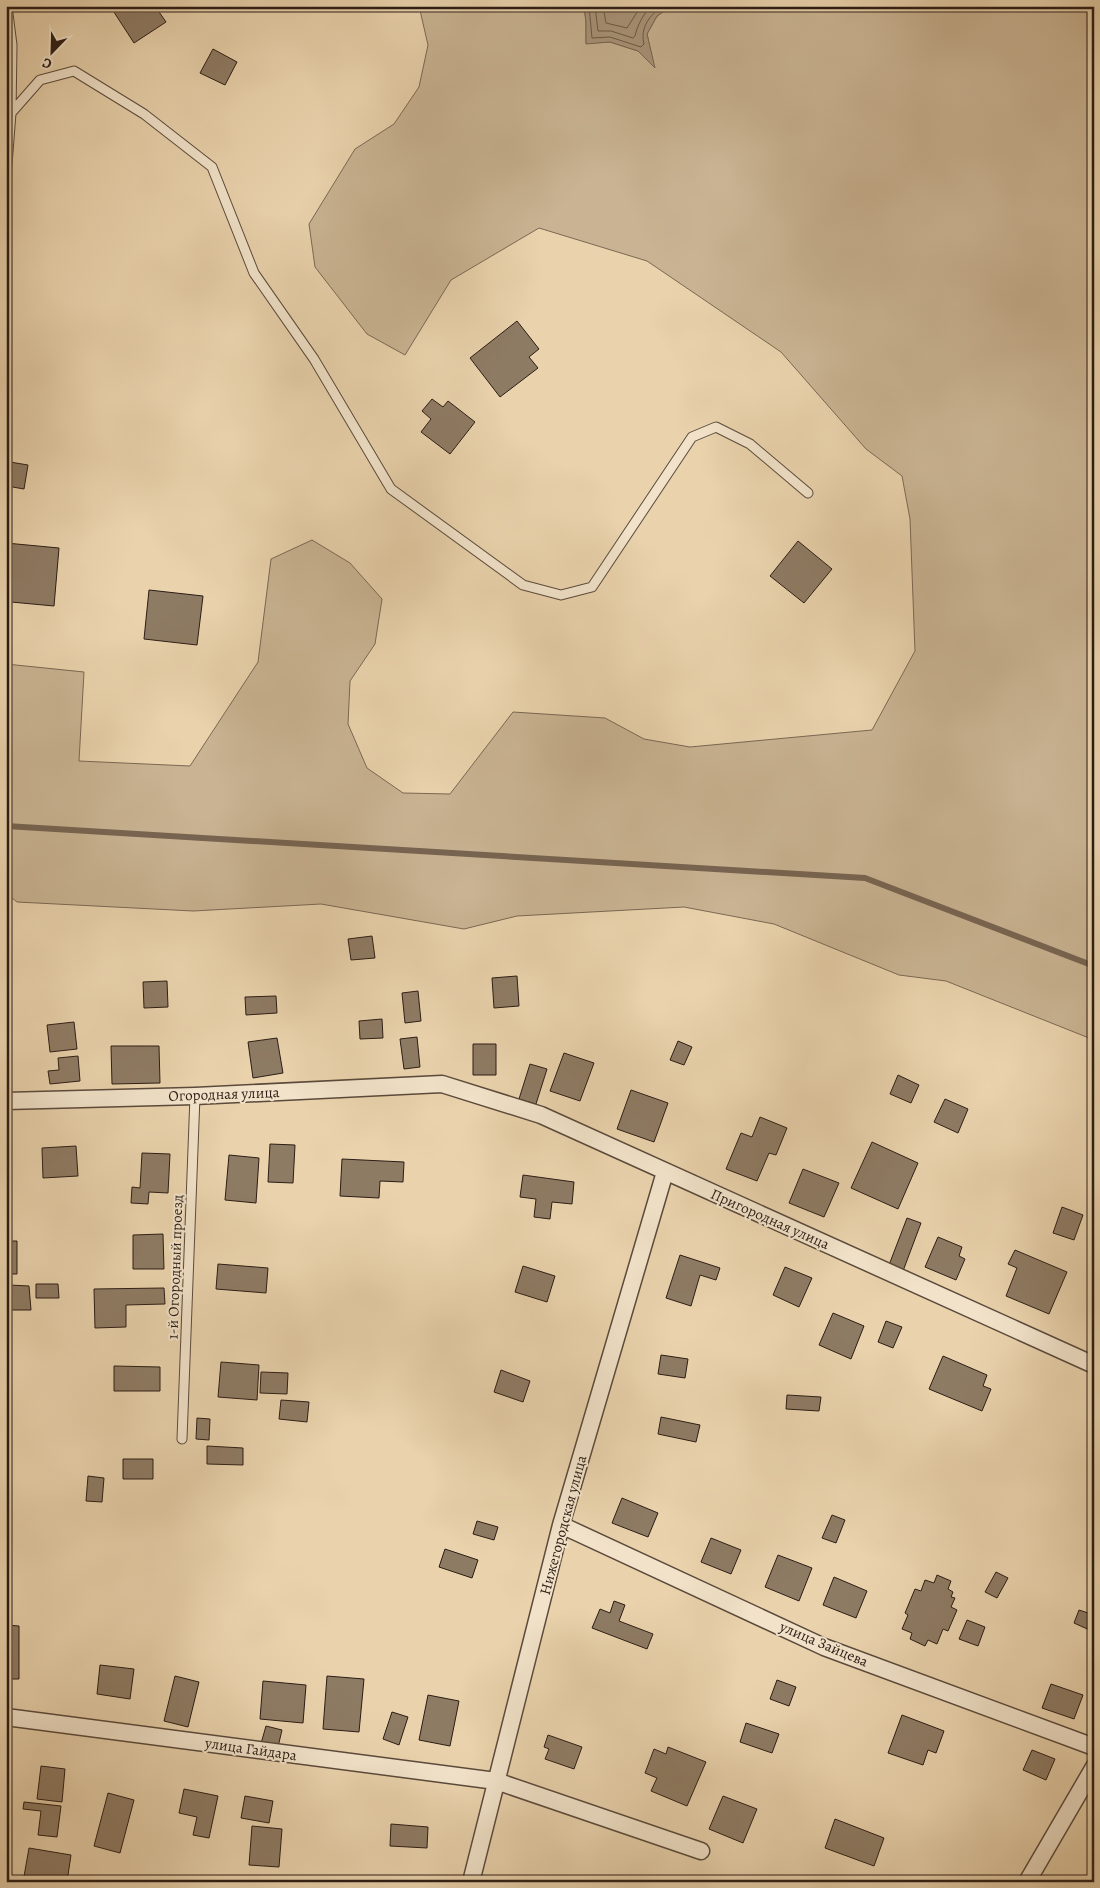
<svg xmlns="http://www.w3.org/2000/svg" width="1100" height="1888" viewBox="0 0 1100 1888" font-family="Alegreya,serif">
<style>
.green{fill:#c9b392;stroke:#7a6854}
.water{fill:#a99479;stroke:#776451}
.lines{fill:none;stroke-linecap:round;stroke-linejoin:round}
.shore{stroke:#6a5847;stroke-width:1}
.stream{stroke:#776451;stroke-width:6}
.building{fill:#8e7b64;stroke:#2c1d15}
.service-casing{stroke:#5b4a3b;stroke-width:11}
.minor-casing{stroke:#5b4a3b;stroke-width:19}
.service{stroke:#f1e2c9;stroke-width:9}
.minor{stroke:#f1e2c9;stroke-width:16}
.labels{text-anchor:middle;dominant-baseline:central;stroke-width:4;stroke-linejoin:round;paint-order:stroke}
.street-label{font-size:15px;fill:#2c1d15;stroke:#f1e2c9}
</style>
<rect width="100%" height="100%" fill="#e9d2ac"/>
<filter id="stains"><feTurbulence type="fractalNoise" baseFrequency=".004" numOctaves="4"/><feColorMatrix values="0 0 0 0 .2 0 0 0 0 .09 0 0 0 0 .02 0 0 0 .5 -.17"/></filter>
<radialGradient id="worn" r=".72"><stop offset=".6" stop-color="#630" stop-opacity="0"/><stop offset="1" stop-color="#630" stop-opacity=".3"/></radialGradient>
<path class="green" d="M 419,6 L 584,6 L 586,22 L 586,43 L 610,42 L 638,51 L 654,67 L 647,34 L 657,16 L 672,6 L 1094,6 L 1094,1040 L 946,981 L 899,975 L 774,924 L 684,907 L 517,916 L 464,929 L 321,904 L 193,911 L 17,902 L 6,893 L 6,664 L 84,672 L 79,761 L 190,766 L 258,662 L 271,559 L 312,540 L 350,563 L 382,599 L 375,644 L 350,681 L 348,724 L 367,768 L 403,793 L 450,794 L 513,712 L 605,718 L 644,739 L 690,747 L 872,730 L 915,651 L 910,519 L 902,476 L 866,449 L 781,352 L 647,261 L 539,228 L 451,280 L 405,355 L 367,334 L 315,267 L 309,224 L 355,149 L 394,124 L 419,87 L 428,45 Z"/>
<path class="water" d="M 584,6 L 672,6 L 657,16 L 647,34 L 655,68 L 638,51 L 610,42 L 586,44 L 586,22 Z"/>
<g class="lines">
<path class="shore" d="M 589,6 L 592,38 L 610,37 L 641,47 L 644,44 C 640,28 649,15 663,6
M 595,6 L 598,31 L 611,31 L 633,38 L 635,36 C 637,26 644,13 651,6
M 603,6 L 606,23 L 627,28 L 641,6"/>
<path class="stream" d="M 6,826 L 865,878 L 1094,966"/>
</g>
<path class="building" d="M 110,6 L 155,6 L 166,22 L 134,43 Z
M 213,49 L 237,62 L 225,85 L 200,73 Z
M 517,321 L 539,349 L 529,357 L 538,368 L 500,397 L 470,358 Z
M 432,399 L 443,407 L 448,401 L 475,422 L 450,454 L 421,432 L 431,419 L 422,411 Z
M 10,462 L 28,465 L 24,489 L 7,486 Z
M 798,541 L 832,569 L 804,603 L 770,576 Z
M 6,543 L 59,548 L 54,606 L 11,602 L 10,613 L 6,613 Z
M 149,590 L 203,596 L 197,645 L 144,639 Z
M 372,936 L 375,958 L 351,960 L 348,939 Z
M 517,976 L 519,1006 L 494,1008 L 492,978 Z
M 167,981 L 168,1007 L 144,1008 L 143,982 Z
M 418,991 L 421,1021 L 405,1023 L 402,993 Z
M 276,996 L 277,1013 L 246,1015 L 245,997 Z
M 382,1019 L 383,1038 L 360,1039 L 359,1021 Z
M 74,1022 L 77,1049 L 50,1052 L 47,1025 Z
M 6,1034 L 11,1034 L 11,1083 L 6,1083 Z
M 417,1037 L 420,1067 L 404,1069 L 400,1039 Z
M 277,1038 L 283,1073 L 253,1078 L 248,1042 Z
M 678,1041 L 692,1047 L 684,1065 L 670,1060 Z
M 473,1044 L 496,1044 L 496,1075 L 473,1075 Z
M 111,1046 L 159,1046 L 160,1083 L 112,1084 Z
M 564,1053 L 594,1063 L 580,1101 L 550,1091 Z
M 78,1056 L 80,1081 L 50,1084 L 48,1071 L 59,1070 L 58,1058 Z
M 530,1064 L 547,1069 L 536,1104 L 519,1099 Z
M 898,1075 L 919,1085 L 911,1103 L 890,1094 Z
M 631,1090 L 668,1103 L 654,1142 L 617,1129 Z
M 945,1099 L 968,1109 L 958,1133 L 934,1122 Z
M 760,1117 L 787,1128 L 776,1155 L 769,1153 L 757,1181 L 726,1169 L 741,1133 L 752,1137 Z
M 872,1142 L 918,1163 L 898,1209 L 851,1188 Z
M 270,1144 L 295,1145 L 293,1183 L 268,1182 Z
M 76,1146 L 78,1176 L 43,1178 L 42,1148 Z
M 142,1153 L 170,1154 L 168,1193 L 149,1192 L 148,1204 L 131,1203 L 132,1187 L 140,1188 Z
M 229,1155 L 259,1158 L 256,1203 L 225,1200 Z
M 342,1159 L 404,1162 L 403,1182 L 380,1181 L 379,1198 L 340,1196 Z
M 803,1169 L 839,1183 L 824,1217 L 789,1203 Z
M 523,1175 L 574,1182 L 572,1204 L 552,1202 L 550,1219 L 534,1217 L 536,1199 L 520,1197 Z
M 1062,1207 L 1083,1215 L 1074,1240 L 1053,1233 Z
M 907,1218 L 921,1223 L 903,1271 L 889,1265 Z
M 163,1234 L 164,1269 L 133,1269 L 133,1235 Z
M 938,1237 L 962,1247 L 959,1256 L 965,1259 L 956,1280 L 925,1267 Z
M 6,1241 L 17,1241 L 17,1274 L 6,1274 Z
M 1015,1250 L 1067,1272 L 1049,1314 L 1006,1296 L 1017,1268 L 1008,1264 Z
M 680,1255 L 720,1268 L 716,1280 L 700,1275 L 691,1306 L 666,1298 Z
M 218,1264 L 268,1268 L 266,1293 L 216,1289 Z
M 523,1266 L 555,1276 L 547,1302 L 515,1292 Z
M 785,1267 L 812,1278 L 799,1307 L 773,1295 Z
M 36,1284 L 58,1284 L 59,1298 L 36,1298 Z
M 9,1285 L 29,1286 L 31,1310 L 10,1310 Z
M 164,1288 L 165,1304 L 126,1305 L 126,1327 L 95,1328 L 94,1289 Z
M 833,1313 L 864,1326 L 851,1359 L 819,1345 Z
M 886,1321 L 902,1327 L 893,1348 L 878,1342 Z
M 661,1355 L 688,1359 L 685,1378 L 658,1374 Z
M 943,1356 L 987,1375 L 983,1386 L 991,1389 L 982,1411 L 929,1389 Z
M 221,1362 L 259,1365 L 257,1400 L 218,1397 Z
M 114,1366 L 160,1367 L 160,1391 L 114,1391 Z
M 501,1370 L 530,1381 L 523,1402 L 494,1392 Z
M 261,1372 L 288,1373 L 287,1394 L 260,1393 Z
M 787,1395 L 821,1397 L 819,1411 L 786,1409 Z
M 281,1400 L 309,1402 L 307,1422 L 279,1419 Z
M 661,1417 L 700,1425 L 696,1442 L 658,1434 Z
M 197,1418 L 210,1419 L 209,1440 L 196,1439 Z
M 207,1446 L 243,1448 L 243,1465 L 207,1464 Z
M 123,1459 L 153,1459 L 153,1479 L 123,1479 Z
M 88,1476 L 104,1478 L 102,1502 L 86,1501 Z
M 622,1498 L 658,1513 L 648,1537 L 612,1523 Z
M 832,1515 L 845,1520 L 836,1543 L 822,1538 Z
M 477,1521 L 498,1527 L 494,1540 L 473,1534 Z
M 711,1538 L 741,1550 L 731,1574 L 701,1562 Z
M 445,1549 L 478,1560 L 472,1578 L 439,1567 Z
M 778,1555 L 812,1568 L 799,1601 L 765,1587 Z
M 996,1572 L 1008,1578 L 997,1598 L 985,1592 Z
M 937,1575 L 951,1581 L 948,1589 L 953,1592 L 951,1597 L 955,1598 L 951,1607 L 957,1610 L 948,1631 L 943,1629 L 937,1644 L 928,1640 L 925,1646 L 910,1639 L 912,1633 L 902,1629 L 908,1615 L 905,1613 L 915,1589 L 921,1591 L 925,1580 L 934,1583 Z
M 834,1577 L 867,1591 L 856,1618 L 823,1605 Z
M 614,1601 L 625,1605 L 619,1621 L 653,1634 L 647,1649 L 592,1628 L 600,1609 L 610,1613 Z
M 1079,1610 L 1094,1615 L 1094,1632 L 1074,1623 Z
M 967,1620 L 985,1627 L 978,1646 L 959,1639 Z
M 6,1625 L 19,1626 L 19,1679 L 6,1679 Z
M 100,1665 L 134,1669 L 130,1699 L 97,1694 Z
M 175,1676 L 199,1682 L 188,1727 L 164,1721 Z
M 327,1676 L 364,1679 L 359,1732 L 323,1729 Z
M 777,1680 L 796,1687 L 789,1706 L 770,1699 Z
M 263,1681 L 306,1685 L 303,1723 L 260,1719 Z
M 1051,1684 L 1083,1695 L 1074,1719 L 1042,1708 Z
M 428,1695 L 459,1701 L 450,1746 L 419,1740 Z
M 392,1712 L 408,1717 L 399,1745 L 383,1739 Z
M 902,1715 L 944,1731 L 936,1753 L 928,1750 L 923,1765 L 888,1753 Z
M 746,1723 L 779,1734 L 772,1753 L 740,1742 Z
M 266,1726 L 282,1730 L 277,1751 L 260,1747 Z
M 548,1735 L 582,1747 L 574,1769 L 545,1759 L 549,1749 L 544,1747 Z
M 668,1747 L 706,1762 L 687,1806 L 651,1791 L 657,1778 L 645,1773 L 654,1749 L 666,1754 Z
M 1032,1750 L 1055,1759 L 1046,1780 L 1023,1770 Z
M 41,1766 L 65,1769 L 62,1802 L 37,1799 Z
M 6,1774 L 9,1774 L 7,1811 L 6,1811 Z
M 184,1789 L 218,1796 L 209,1838 L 193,1835 L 197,1817 L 179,1813 Z
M 108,1793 L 134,1800 L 120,1853 L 94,1846 Z
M 245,1796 L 273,1801 L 269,1823 L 241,1818 Z
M 723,1796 L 757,1809 L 743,1843 L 709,1829 Z
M 24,1802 L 61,1806 L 57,1837 L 38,1835 L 41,1811 L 23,1809 Z
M 835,1819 L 884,1838 L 874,1866 L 825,1848 Z
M 391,1824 L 428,1827 L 427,1848 L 390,1846 Z
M 252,1826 L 282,1829 L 279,1867 L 249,1865 Z
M 29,1848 L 71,1855 L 67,1882 L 23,1882 Z"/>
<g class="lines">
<g class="service-casing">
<path id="service" d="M 11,113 L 40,80 L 74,71 L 144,114 L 212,167 L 254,273 L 314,359 L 391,489 L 523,585 L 561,595 L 592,587 L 692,437 L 716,427 L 750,444 L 808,493
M 6,178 L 11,113 L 12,45 L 7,6
M 182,1439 L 195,1096"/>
</g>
<g class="minor-casing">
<path id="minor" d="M 6,1101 L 195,1096 L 442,1084 L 541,1115 L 1094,1365
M 561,1525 L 824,1647 L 1094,1747
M 6,1717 L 496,1781 L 701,1851
M 471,1882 L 561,1525 L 665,1172
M 1027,1882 L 1094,1767"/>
</g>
<use href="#service" class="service"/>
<use href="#minor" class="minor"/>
</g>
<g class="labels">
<g class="street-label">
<text transform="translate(224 1094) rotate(-2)">Огородная улица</text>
<text transform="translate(770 1219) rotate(24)">Пригородная улица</text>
<text transform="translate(175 1267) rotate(-88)">1-й Огородный проезд</text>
<text transform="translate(563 1525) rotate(-75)">Нижегородская улица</text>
<text transform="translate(824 1644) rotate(23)">улица Зайцева</text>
<text transform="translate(251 1749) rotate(8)">улица Гайдара</text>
</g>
</g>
<rect width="1100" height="1888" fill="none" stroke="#e9d2ac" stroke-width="25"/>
<rect x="8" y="8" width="1085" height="1873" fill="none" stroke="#2c1d15" stroke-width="2.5"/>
<rect x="12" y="12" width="1075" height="1863" fill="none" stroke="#2c1d15"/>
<g transform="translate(52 52) rotate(203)" stroke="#f1e2c9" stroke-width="4" paint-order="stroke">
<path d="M0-4L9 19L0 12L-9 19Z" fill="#2c1d15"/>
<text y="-8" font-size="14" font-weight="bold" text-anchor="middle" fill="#2c1d15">С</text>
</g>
<rect width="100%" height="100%" filter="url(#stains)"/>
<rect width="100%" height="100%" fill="url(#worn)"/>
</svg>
